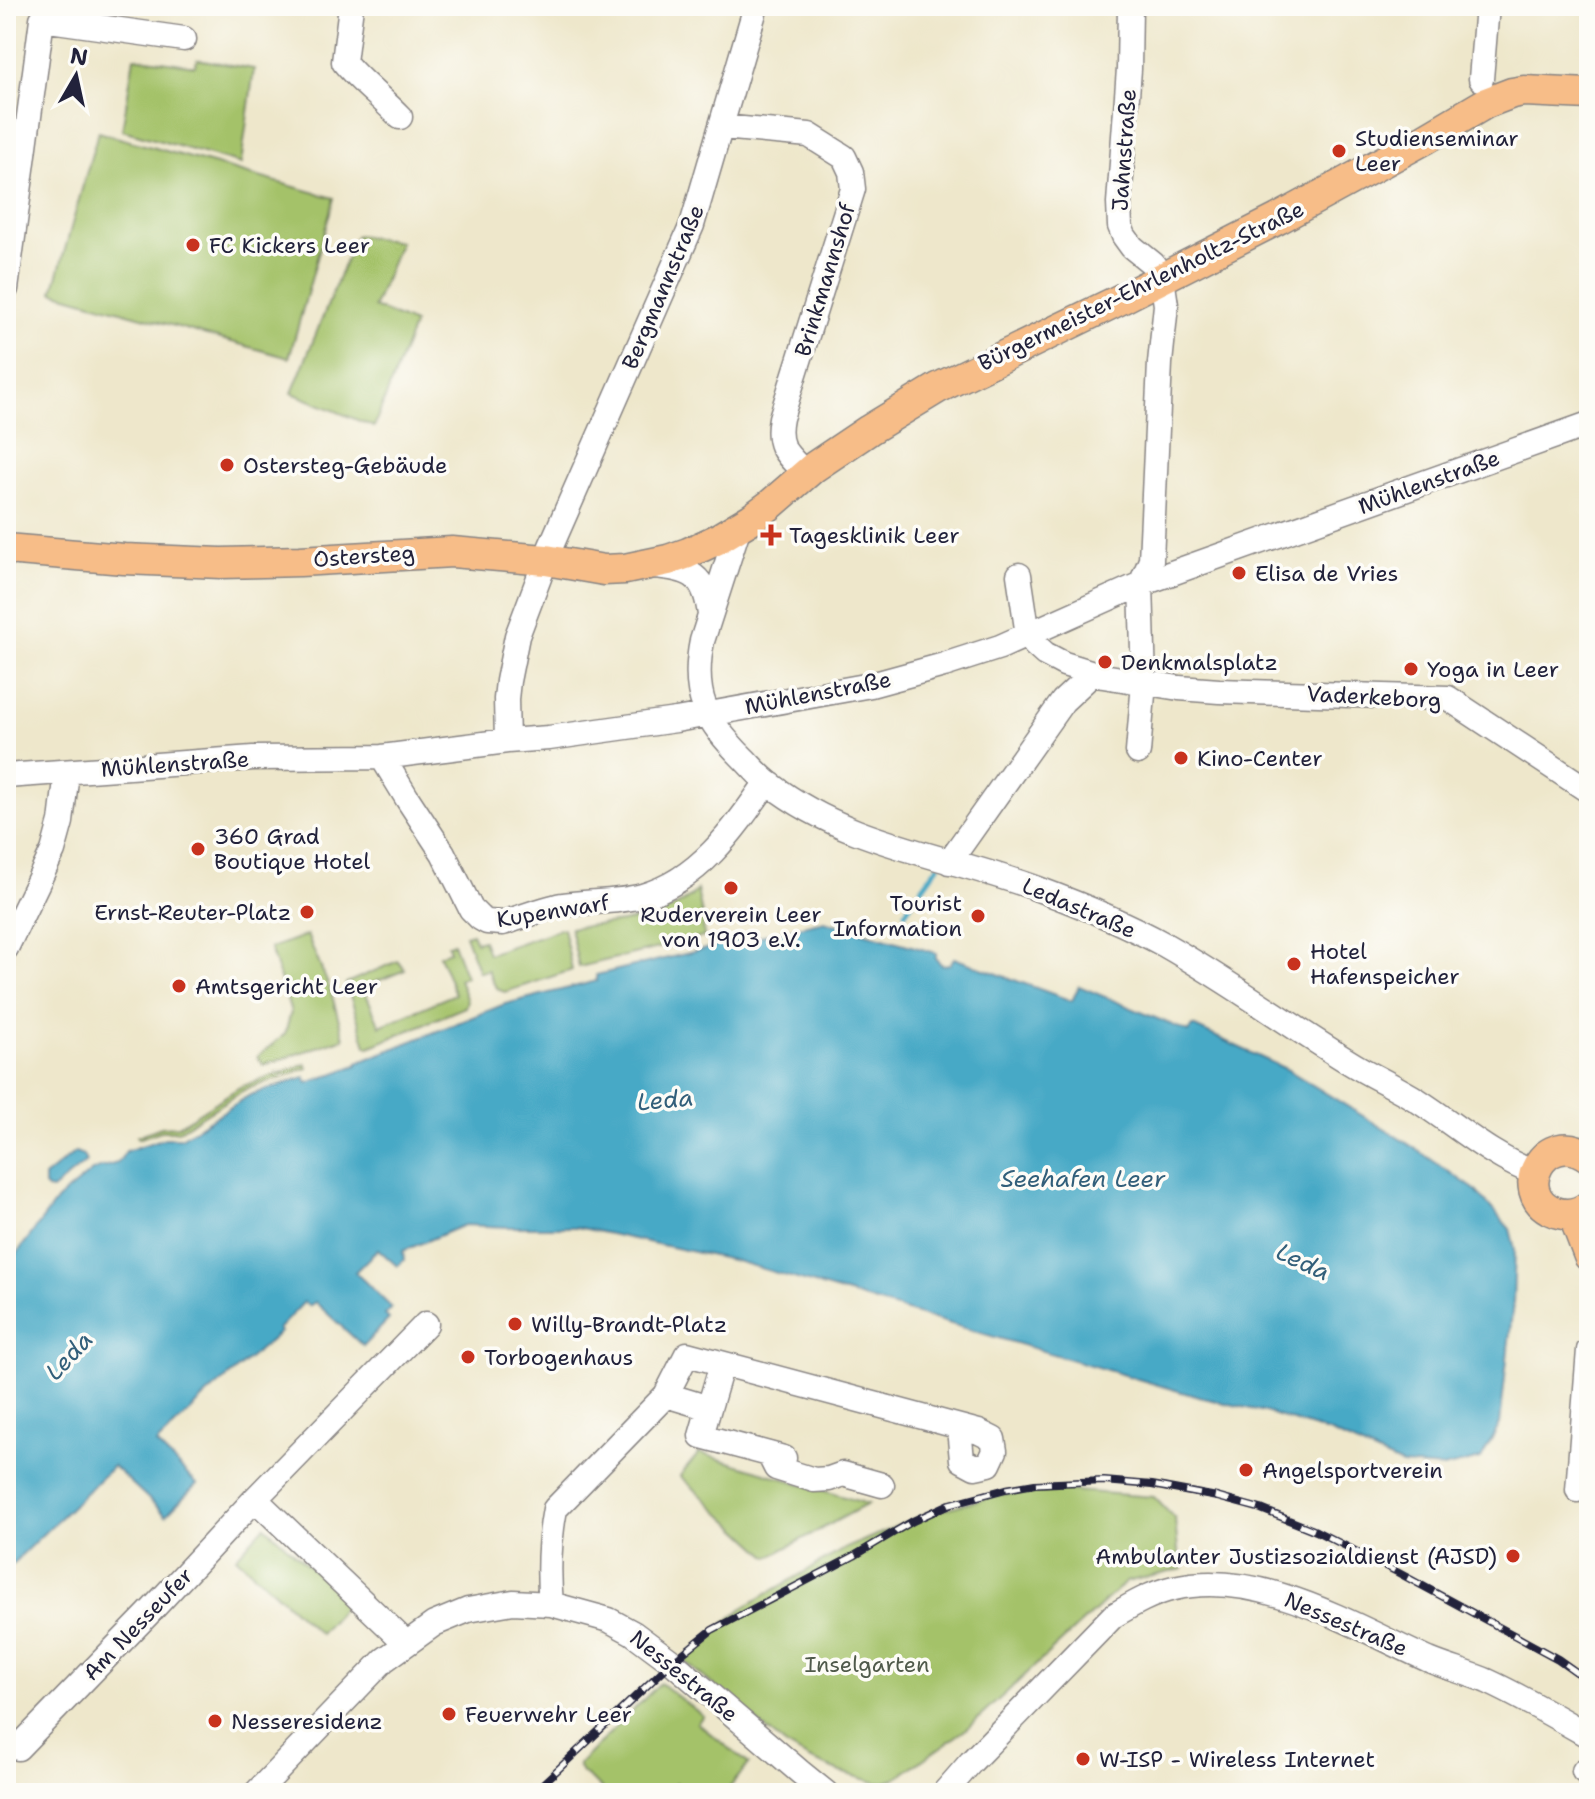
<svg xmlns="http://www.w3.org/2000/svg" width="1595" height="1799" viewBox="0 0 1595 1799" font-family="'Shantell Sans',sans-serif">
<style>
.green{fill:#a4c269;stroke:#637252;stroke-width:2}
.water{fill:#46a9c6;stroke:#346680;stroke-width:2}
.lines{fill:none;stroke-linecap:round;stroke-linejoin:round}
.stream{stroke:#46a9c6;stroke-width:5}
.minor-casing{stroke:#888483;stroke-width:27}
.major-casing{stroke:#888483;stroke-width:33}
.minor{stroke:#fff;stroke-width:24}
.major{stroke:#f7bd88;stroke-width:30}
.rail-casing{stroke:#22223b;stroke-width:8}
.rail{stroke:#fdfcf7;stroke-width:5;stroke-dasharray:15;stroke-linecap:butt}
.poi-dot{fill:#c8321e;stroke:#fdfcf7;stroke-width:3}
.labels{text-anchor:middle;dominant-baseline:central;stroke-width:7;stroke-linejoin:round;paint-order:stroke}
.poi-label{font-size:22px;fill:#22223b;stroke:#fdfcf7;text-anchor:start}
.street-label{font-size:22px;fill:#22223b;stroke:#fdfcf7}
.park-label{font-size:22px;fill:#505a4b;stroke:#fdfcf7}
.water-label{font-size:24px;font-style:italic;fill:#325f7a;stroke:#fdfcf7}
</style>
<rect width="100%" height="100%" fill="#fdfcf7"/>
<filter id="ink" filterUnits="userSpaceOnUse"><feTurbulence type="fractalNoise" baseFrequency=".0125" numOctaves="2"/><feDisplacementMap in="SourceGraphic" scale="16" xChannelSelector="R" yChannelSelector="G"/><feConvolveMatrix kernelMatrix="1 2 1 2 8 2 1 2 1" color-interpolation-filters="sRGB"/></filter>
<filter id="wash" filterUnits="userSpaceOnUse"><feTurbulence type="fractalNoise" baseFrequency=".006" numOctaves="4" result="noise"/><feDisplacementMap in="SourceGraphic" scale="32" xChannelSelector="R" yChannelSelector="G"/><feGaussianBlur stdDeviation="1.8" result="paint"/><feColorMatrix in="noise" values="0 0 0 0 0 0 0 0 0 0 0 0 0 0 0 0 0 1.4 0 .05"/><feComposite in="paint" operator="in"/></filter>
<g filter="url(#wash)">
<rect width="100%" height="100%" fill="#eee7cb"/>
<path class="green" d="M 134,57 L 195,66 L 197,59 L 254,69 L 241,164 L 122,130 Z
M 98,132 L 334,198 L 289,358 L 53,292 Z
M 356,235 L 400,242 L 374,307 L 414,324 L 374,427 L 292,393 Z
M 697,890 L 703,920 L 704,937 L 579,967 L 570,928 C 612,922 666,924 697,890 Z
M 563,928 L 572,970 L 505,992 C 494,990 492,979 488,970 L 479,972 L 465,935 L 472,933 L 476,942 L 483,940 L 488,954 Z
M 307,935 L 330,989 L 344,1038 L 264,1065 L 257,1057 L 285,1034 L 291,1012 L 270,948 Z
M 453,943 L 466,977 L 459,979 L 467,1001 L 465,1007 L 369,1047 L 366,1045 L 346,983 L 398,961 L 405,970 L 363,987 L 380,1026 L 455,994 L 439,955 L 450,951 L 448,945 Z
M 306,1064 L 308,1068 L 244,1090 L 178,1131 L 161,1131 L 138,1139 L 137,1136 L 161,1127 L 178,1126 L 240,1087 Z
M 699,1453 L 868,1504 L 769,1557 L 680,1476 Z
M 1062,1490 L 1154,1497 L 1175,1519 L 1178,1551 L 1183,1569 L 1126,1582 L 968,1728 L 895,1779 L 886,1782 L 878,1783 L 841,1772 L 809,1759 L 785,1745 L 683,1660 L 741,1609 L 846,1548 L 926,1514 L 998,1495 Z
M 265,1526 L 348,1602 L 320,1634 L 236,1557 Z
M 660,1683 L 703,1716 L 697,1723 L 749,1764 L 725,1793 L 689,1793 L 676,1783 L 667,1793 L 608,1793 L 582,1773 L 578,1765 Z"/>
<path class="water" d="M 824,921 L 936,953 L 936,959 L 942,965 L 950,964 L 954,958 L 1072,1001 L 1079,986 L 1189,1032 L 1193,1026 L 1288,1070 L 1410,1145 L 1474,1189 L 1510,1229 L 1515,1249 L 1513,1303 L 1500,1424 L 1481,1459 L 1443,1468 L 1402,1465 L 1331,1433 L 1265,1412 L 1199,1397 L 736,1261 L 577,1227 L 508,1227 L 464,1225 L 403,1251 L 404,1260 L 397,1266 L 378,1249 L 355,1272 L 392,1308 L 385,1315 L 389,1319 L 363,1346 L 315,1302 L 309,1306 L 304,1302 L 278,1329 L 280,1332 L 206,1396 L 156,1444 L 197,1484 L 166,1515 L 113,1466 L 6,1570 L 6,1268 L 57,1200 L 92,1171 L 99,1168 L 118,1163 L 126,1151 L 165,1138 L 181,1138 L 250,1095 L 305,1077 L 308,1083 L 357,1065 L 357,1063 L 505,1004 L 597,981 L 596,975 Z
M 75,1152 L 83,1155 L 86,1162 L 52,1190 L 47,1189 L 44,1186 L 44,1177 Z"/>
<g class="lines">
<path class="stream" d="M 905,912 L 938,866"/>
</g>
</g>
<g filter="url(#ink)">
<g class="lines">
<g class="minor-casing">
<path id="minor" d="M 351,6 L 344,62 C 360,82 382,98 400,117
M 1130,6 L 1129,69 L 1119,203 L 1120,226 L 1124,236 L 1132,247 L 1153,264 L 1162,278 L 1166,305 L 1160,363 L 1151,560 L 1141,584 L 1144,683 L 1138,752
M 1481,79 L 1487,6
M 722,127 L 809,135 L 844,157 L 851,172 L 853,189 L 781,418 C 775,448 787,454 806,474
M 6,289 L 42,19 L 184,39
M 739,526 L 702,641 C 691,696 706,721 744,759 C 752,767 760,777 770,784 C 848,845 947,855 1038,889 C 1081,905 1125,923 1165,945 C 1230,982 1290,1026 1354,1065 C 1374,1077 1396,1087 1417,1100 C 1456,1125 1491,1157 1535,1173
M 653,566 C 691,569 705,574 710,615
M 1019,575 L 1028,635 L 1035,645 L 1045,654 L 1064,664 L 1103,676 L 1179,688 L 1219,691 L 1448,698 L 1589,791
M 507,741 L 506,699 L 508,681 L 517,636 L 551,546 L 692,225 L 756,6
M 382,757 L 407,798 L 443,853 L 471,909 L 480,918 L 487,922 L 503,923 C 522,917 542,909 562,905 C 588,901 615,903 642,896 C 699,881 735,828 767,782
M 6,776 L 253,758 L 382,757 L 507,741 L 549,738 L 676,720 L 871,685 L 944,665 L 1000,647 L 1141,584 L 1589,424
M 949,862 L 1063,701 L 1092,674
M 6,948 L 53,851 L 61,822 L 67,772
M 666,1395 L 709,1408 L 722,1364
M 709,1408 L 701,1436 L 784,1458
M 769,1454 L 776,1468 L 814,1480 L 829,1479 L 843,1474 L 882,1485
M 1578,1490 L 1589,1350
M 255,1499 L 406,1643
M 551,1604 C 548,1573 549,1540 555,1509 L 666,1395 L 687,1354 L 979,1432 L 993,1439 L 995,1451 L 989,1464 L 975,1467 L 962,1460 L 959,1428
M 18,1748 L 148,1614 L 255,1499 L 426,1324
M 1584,1771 L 1589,1775
M 256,1793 L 384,1660 L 434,1624 L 468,1610 L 513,1602 L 551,1604 L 609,1620 L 633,1633 L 672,1662 L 800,1772 L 826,1793
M 944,1793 L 971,1762 L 1113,1616 C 1133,1604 1152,1593 1174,1588 C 1260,1568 1353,1626 1429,1660 C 1448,1668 1468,1673 1487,1681 C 1522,1697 1556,1717 1589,1736"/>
</g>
<g class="major-casing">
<path id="major" d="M 6,549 L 124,559 L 221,563 L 300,561 L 452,552 L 546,560 L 604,570 L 625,569 L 668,560 L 688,553 L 716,540 L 751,519 L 770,505 L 814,467 L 869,430 L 938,388 L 1119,300 L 1278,219 L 1425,139 L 1486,103 L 1512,93 L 1524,91 L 1589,94
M 1589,1157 C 1545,1125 1510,1193 1553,1211 C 1566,1217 1578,1214 1589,1206
M 1573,1214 L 1589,1256"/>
</g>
<use href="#minor" class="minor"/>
<use href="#major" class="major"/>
<g class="rail-casing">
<path id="rail" d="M 533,1793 L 672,1662 L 712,1630 L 854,1556 L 913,1521 L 950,1504 L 1006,1489 L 1035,1484 L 1104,1481 L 1152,1485 L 1217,1497 L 1261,1509 L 1316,1531 L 1397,1572 L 1558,1659 L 1589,1681"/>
</g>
<use href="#rail" class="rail"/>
</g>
</g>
<g class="poi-dot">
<circle cx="1339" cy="151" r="8"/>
<circle cx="193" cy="245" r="8"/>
<circle cx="227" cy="465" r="8"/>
<path d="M767 523h8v8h8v8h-8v8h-8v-8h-8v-8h8z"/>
<circle cx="1239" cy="573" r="8"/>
<circle cx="1105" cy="662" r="8"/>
<circle cx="1411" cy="669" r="8"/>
<circle cx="1181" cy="758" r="8"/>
<circle cx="198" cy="849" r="8"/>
<circle cx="731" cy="888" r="8"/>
<circle cx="307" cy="912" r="8"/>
<circle cx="978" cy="916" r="8"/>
<circle cx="1294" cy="964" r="8"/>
<circle cx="179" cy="986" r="8"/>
<circle cx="515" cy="1324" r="8"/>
<circle cx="468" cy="1357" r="8"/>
<circle cx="1246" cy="1470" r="8"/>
<circle cx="1513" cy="1556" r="8"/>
<circle cx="449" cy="1714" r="8"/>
<circle cx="215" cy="1721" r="8"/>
<circle cx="1083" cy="1759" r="8"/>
</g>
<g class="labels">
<g class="poi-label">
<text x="1355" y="138">Studienseminar<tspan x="1355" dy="25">Leer</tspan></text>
<text x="209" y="245">FC Kickers Leer</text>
<text x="243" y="465">Ostersteg-Gebäude</text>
<text x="789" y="535">Tagesklinik Leer</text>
<text x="1255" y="573">Elisa de Vries</text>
<text x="1121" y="662">Denkmalsplatz</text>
<text x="1427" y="669">Yoga in Leer</text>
<text x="1197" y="758">Kino-Center</text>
<text x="214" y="836">360 Grad<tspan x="214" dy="25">Boutique Hotel</tspan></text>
<text x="962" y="903" text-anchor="end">Tourist<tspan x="962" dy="25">Information</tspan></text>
<text x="291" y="912" text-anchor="end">Ernst-Reuter-Platz</text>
<text x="731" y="914" text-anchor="middle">Ruderverein Leer<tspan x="731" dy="25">von 1903 e.V.</tspan></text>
<text x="1310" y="951">Hotel<tspan x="1310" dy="25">Hafenspeicher</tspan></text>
<text x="195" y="986">Amtsgericht Leer</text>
<text x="531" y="1324">Willy-Brandt-Platz</text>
<text x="484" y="1357">Torbogenhaus</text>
<text x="1262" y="1470">Angelsportverein</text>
<text x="1497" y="1556" text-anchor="end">Ambulanter Justizsozialdienst (AJSD)</text>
<text x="465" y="1714">Feuerwehr Leer</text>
<text x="231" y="1721">Nesseresidenz</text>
<text x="1099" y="1759">W-ISP - Wireless Internet</text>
</g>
<g class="street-label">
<text transform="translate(1124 150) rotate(-86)">Jahnstraße</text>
<text transform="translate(825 280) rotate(-73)">Brinkmannshof</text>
<text transform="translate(1141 286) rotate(-26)">Bürgermeister-Ehrlenholtz-Straße</text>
<text transform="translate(663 287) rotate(-67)">Bergmannstraße</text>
<text transform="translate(1429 482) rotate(-20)">Mühlenstraße</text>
<text transform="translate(364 556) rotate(-4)">Ostersteg</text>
<text transform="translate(818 693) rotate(-11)">Mühlenstraße</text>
<text transform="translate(1374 697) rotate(3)">Vaderkeborg</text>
<text transform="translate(175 764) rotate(-4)">Mühlenstraße</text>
<text transform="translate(1079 908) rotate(23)">Ledastraße</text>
<text transform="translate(553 911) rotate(-9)">Kupenwarf</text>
<text transform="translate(138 1624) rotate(-46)">Am Nesseufer</text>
<text transform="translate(1346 1624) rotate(23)">Nessestraße</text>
<text transform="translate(684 1676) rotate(39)">Nessestraße</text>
</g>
<g class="park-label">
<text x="867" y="1664">Inselgarten</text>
</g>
<g class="water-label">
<text transform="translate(665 1100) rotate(-5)">Leda</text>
<text x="1083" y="1179">Seehafen Leer</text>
<text transform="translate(1303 1262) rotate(25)">Leda</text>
<text transform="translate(69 1356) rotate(-47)">Leda</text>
</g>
</g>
<rect width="1595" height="1799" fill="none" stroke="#fdfcf7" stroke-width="32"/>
<g transform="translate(76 76) rotate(9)" stroke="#fdfcf7" stroke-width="6" paint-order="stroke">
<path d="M0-6L14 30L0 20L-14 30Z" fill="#22223b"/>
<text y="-12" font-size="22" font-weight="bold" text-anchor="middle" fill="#22223b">N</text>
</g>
</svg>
